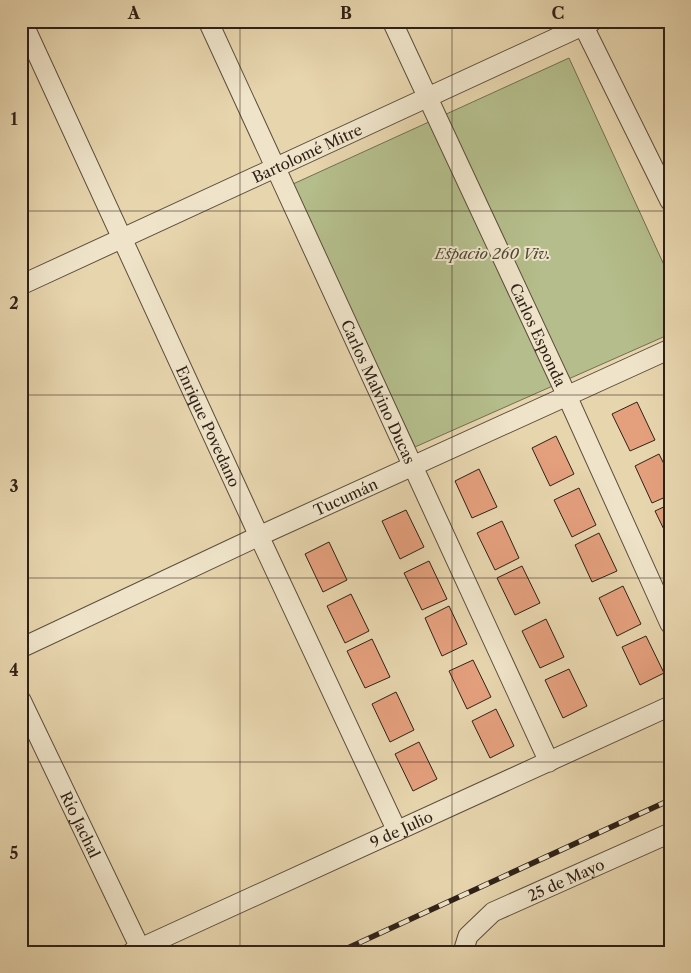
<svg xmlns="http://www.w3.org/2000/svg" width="691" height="973" viewBox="0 0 691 973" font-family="'Libre Caslon Text',serif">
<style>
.green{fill:#b4bd8b;stroke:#726f51}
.building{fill:#e49f7d;stroke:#2f2117}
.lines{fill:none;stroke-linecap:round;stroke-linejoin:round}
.minor-casing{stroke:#5d4e3d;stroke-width:21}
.minor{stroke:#efe4ca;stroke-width:19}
.rail-casing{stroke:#2f2117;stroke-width:5.5}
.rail{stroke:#efe4ca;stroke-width:4;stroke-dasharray:11;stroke-linecap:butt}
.grid{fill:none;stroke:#2f2117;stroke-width:1;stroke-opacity:0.55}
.labels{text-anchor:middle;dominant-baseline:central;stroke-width:4;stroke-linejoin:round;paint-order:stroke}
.street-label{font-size:15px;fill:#2f2117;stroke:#efe4ca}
.park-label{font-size:15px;font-style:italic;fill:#504834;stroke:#efe4ca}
.neatline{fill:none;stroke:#2f2117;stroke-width:2}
.grid-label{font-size:16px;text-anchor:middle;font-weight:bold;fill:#2f2117}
</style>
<rect width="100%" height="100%" fill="#e7d5ae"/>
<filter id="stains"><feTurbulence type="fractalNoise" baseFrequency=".004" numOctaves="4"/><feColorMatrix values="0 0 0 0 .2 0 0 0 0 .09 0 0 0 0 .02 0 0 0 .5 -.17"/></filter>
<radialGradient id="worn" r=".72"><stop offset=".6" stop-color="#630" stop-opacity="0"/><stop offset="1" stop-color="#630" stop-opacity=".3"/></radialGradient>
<path class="green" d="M 569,58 L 670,278 L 670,334 L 415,447 L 293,184 Z"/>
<path class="building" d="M 637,402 L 655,440 L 630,451 L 612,414 Z
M 556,436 L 574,474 L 550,486 L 532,448 Z
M 659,454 L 670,476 L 670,495 L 652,503 L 635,466 Z
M 479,469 L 497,507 L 472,518 L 455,481 Z
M 579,488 L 596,525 L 572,537 L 554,500 Z
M 670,504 L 670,542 L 655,511 Z
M 406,510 L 424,547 L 400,559 L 382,521 Z
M 502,521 L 519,558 L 495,570 L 477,533 Z
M 599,533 L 617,571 L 592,582 L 575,545 Z
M 329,542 L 347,580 L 323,592 L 305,554 Z
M 429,561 L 447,599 L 422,610 L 404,573 Z
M 522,566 L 540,603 L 515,615 L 497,578 Z
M 623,586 L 641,624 L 617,636 L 599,598 Z
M 351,594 L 369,631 L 345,643 L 327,606 Z
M 449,606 L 467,644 L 442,656 L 425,618 Z
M 546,619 L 564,657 L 540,668 L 522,631 Z
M 646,636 L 664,673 L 640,685 L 622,647 Z
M 372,639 L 390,677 L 365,688 L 347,651 Z
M 473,660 L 491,697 L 467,709 L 449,671 Z
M 569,669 L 587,706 L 563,718 L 545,680 Z
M 396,692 L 414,730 L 390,742 L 372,704 Z
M 496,709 L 514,746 L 490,758 L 472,721 Z
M 419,742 L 437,779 L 413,791 L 395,754 Z"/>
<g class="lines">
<g class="minor-casing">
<g id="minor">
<path id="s1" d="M 22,21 L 259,536 L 397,831"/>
<path id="s2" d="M 208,21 L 549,762"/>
<path id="s3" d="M 392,21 L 567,396 L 670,624"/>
<path d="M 581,21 L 670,201"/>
<path id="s4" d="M 21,285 L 593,21"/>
<path id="s5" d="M 21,648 L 259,536 L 670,349"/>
<path id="s6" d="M 21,700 L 140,948"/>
<path id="s7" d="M 132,952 L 670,706"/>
<path id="s8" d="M 463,952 L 468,936 L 493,912 L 670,833"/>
</g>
</g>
<use href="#minor" class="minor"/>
<g class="rail-casing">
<path id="rail" d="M 339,952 L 670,800"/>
</g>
<use href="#rail" class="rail"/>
</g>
<path class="grid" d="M 240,21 L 240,952M 452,21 L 452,952M 21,211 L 670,211M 21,395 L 670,395M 21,578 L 670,578M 21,762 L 670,762"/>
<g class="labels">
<g class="street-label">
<text stroke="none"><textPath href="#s4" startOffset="315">Bartolomé Mitre</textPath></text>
<text stroke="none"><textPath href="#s3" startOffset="346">Carlos Esponda</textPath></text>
<text stroke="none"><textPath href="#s2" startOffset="408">Carlos Malvino Ducas</textPath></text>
<text stroke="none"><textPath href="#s1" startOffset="446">Enrique Povedano</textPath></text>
<text stroke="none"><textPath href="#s5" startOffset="358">Tucumán</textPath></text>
<text stroke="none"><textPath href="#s6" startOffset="138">Río Jachal</textPath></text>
<text stroke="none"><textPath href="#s7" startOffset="296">9 de Julio</textPath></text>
<text stroke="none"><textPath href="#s8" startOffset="131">25 de Mayo</textPath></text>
</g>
<g class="park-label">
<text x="493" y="253">Espacio 260 Viv.</text>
</g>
</g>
<rect width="691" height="973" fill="none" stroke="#e7d5ae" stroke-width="55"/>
<rect x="28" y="28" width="636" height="918" class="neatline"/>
<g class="grid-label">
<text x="134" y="19">A</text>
<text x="346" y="19">B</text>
<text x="558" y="19">C</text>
<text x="14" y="125">1</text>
<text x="14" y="309">2</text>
<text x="14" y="492">3</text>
<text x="14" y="676">4</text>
<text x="14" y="859">5</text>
</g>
<rect width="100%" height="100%" filter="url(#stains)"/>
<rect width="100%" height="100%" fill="url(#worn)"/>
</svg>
